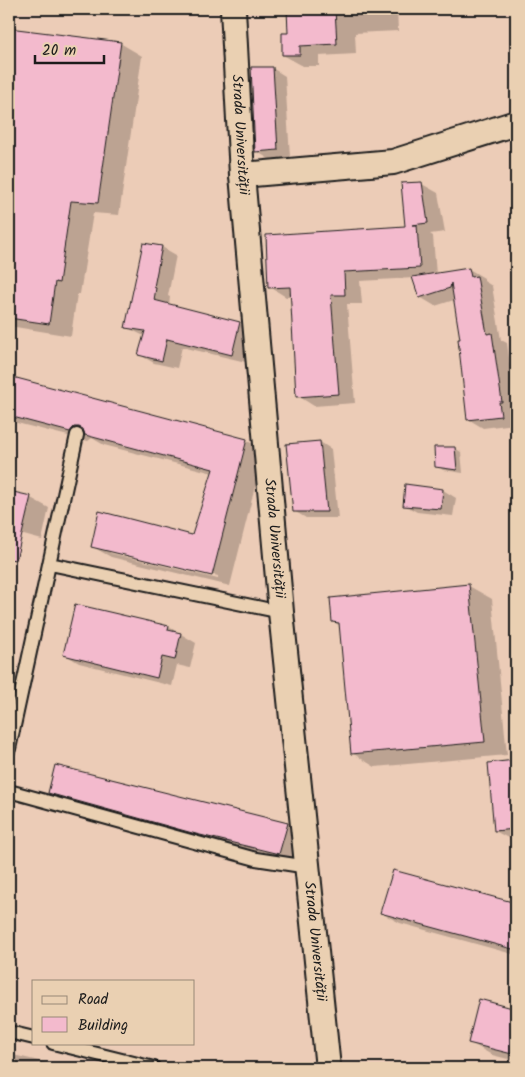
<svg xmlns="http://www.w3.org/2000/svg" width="525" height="1077" viewBox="0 0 525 1077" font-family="Kalam,sans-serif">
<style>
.shadow{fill:#0003;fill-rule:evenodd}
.building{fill:#f3bacd;stroke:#1c1c1c}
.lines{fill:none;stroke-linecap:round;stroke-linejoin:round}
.service-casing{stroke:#1c1c1c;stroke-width:16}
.minor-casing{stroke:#1c1c1c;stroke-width:28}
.service{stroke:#ead0b2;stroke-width:12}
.minor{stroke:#ead0b2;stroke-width:24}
.labels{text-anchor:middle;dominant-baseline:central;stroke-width:5;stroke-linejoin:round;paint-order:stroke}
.street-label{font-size:15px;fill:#1c1c1c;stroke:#ead0b2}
</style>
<rect width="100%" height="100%" fill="#ecccb7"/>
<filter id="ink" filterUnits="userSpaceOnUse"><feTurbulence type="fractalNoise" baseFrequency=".02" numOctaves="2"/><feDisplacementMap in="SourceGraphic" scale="10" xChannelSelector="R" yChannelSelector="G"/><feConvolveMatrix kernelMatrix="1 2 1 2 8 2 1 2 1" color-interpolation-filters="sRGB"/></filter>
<g filter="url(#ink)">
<path class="shadow" d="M 288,9 L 397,9 L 398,31 L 355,33 L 356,54 L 319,56 L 319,66 L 303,66 L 283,55 L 289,34 Z
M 9,29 L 120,43 L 142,56 L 119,215 L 93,213 L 80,294 L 77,294 L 71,336 L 9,326 Z
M 272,68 L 285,76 L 290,157 L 269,159 L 256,151 Z
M 422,184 L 438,193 L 445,232 L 430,234 L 433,236 L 436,275 L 469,269 L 484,278 L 484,281 L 492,286 L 501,340 L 507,343 L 516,409 L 513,411 L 515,424 L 483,428 L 468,419 L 461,340 L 454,300 L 435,306 L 420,297 L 414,278 L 360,281 L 362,304 L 347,304 L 355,403 L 314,406 L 298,396 L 292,297 L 286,297 L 270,287 L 407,227 Z
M 162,247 L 176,255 L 168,296 L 170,297 L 169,305 L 240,324 L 254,332 L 246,362 L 182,347 L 177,368 L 154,363 L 140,355 L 144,336 L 126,327 Z
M 9,378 L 246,440 L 264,451 L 230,586 L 111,557 L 93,547 L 193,537 L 213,473 L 104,445 L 92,438 L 88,441 L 9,421 ZM 110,551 L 218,576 L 218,579 L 110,553 Z
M 320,442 L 331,449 L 338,518 L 306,518 L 294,511 Z
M 436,448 L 455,448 L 461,452 L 463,473 L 443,470 L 437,466 Z
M 406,486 L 443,490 L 456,498 L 453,516 L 417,512 L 404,505 Z
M 9,492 L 31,498 L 49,508 L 42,540 L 9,531 Z
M 469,586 L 492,599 L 507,755 L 375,767 L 352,753 L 340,626 L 333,621 Z
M 76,606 L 169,627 L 196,643 L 190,668 L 177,665 L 172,686 L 79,663 L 64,654 Z
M 514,762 L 516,763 L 516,837 L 508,838 L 495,831 Z
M 49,793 L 287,824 L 310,837 L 301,866 L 72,806 Z
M 394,872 L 516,905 L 516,955 L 400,923 L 381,913 Z
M 480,1000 L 516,1010 L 516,1061 L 492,1055 L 469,1042 Z
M 9,1054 L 69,1068 L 9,1068 Z"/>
<path class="building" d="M 287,9 L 335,9 L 337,44 L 300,46 L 300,55 L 282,55 L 282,33 L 288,33 Z
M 9,28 L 121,42 L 98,203 L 71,201 L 59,283 L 55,282 L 49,324 L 9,318 Z
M 251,67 L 273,67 L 278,150 L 255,152 Z
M 422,182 L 428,223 L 412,225 L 417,225 L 420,268 L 344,272 L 345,295 L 331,295 L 339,394 L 296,397 L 290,287 L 268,288 L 266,235 L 405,226 L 401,183 Z
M 143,243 L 162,246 L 154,287 L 156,288 L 154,300 L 240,322 L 232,355 L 167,339 L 162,361 L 138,355 L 145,331 L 125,328 Z
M 469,268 L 471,277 L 477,276 L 487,334 L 492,333 L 502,402 L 499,402 L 501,416 L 467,420 L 458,339 L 460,339 L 451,283 L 450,288 L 419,298 L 412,277 Z
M 9,376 L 247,439 L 212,576 L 91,547 L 99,511 L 192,535 L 213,469 L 85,435 L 83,429 L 79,427 L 74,427 L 70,432 L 9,416 Z
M 320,441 L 327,512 L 293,512 L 286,444 Z
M 434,447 L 455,447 L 457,470 L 435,467 Z
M 405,484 L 443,489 L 441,509 L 403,506 Z
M 9,491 L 31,496 L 16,560 L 9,559 Z
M 469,584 L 485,742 L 351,754 L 339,623 L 332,622 L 330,598 Z
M 75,604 L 169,626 L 168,630 L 181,633 L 175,660 L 162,657 L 157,678 L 63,655 Z
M 515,760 L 516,829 L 494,831 L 488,763 Z
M 55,765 L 288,823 L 279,854 L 196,834 L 48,793 Z
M 393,870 L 516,903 L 516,950 L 380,913 Z
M 479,999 L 516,1009 L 516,1055 L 468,1043 Z"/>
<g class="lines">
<g class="service-casing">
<path id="service" d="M 50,564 L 281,612
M 9,749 L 77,435
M 9,791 L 256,859 L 308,867
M 9,1032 L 34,1038
M 53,1043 L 154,1068"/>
</g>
<g class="minor-casing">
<g id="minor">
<path id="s1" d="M 233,9 L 242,175 L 281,612 L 328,1068"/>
<path d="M 242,175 L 393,162 L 516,123"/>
</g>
</g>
<use href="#service" class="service"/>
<use href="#minor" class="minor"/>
</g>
</g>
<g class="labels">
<g class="street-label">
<text stroke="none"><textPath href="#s1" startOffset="126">Strada Universității</textPath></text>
<text stroke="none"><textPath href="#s1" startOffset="531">Strada Universității</textPath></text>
<text stroke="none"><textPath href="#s1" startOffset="936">Strada Universității</textPath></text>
</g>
</g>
<rect width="525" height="1077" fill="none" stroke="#ead0b2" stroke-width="30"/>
<rect x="15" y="15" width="495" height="1047" fill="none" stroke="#1c1c1c" stroke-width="2" filter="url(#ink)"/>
<rect x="32" y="980" width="162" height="65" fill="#ead0b2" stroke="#988876"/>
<rect x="42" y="996" width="25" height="8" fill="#ead0b2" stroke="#988876"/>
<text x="78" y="1004" font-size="15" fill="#1c1c1c">Road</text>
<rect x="42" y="1017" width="25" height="15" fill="#f3bacd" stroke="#988876"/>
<text x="78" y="1030" font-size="15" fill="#1c1c1c">Building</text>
<path d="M35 55v8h69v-8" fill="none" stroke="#1c1c1c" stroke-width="2.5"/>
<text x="42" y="55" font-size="15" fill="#1c1c1c" stroke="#ead0b2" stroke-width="4" paint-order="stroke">20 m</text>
</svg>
